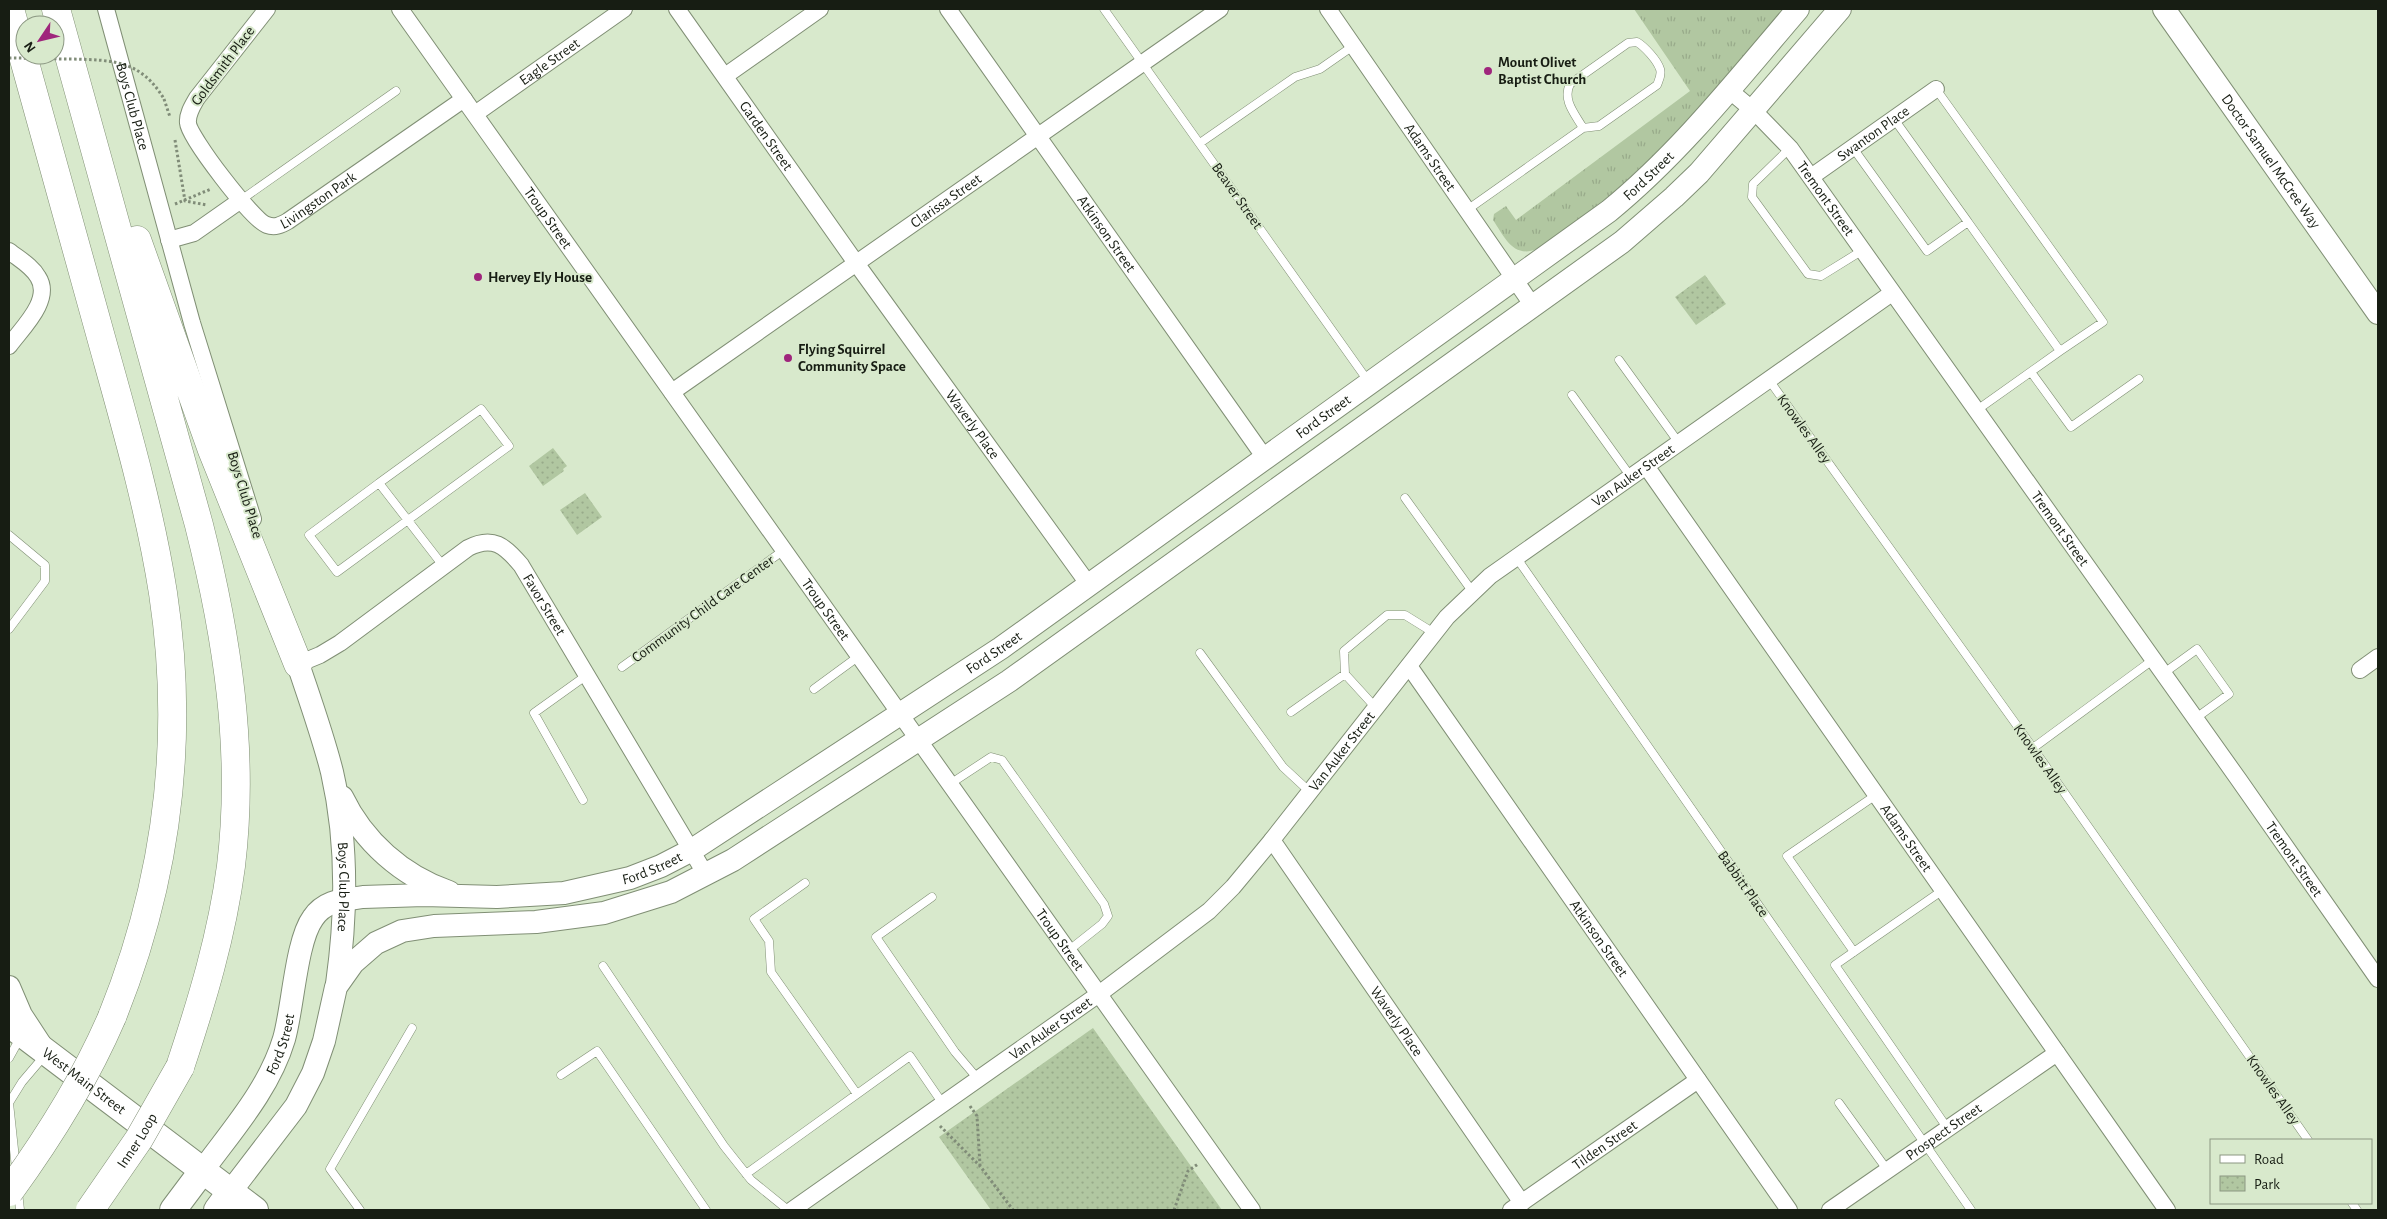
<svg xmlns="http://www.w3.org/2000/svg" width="2387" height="1219" viewBox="0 0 2387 1219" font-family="'Alegreya Sans',sans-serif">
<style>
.grass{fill:url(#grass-tufts)}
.park{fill:url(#park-dots)}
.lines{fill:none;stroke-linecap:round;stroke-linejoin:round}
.lane-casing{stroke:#808f75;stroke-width:9}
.street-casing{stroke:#808f75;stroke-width:18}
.secondary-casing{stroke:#808f75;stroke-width:24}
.primary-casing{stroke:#808f75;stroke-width:28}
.highway-casing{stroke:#808f75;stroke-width:29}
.path{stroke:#808c78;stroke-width:3;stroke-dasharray:2.5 2.5;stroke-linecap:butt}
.lane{stroke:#fff;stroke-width:8}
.street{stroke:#fff;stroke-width:16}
.secondary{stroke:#fff;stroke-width:22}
.primary{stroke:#fff;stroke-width:26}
.highway{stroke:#fff;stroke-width:28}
.highway-bridge-casing{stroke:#808f75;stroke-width:29;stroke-linecap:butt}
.path-bridge{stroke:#808c78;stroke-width:3;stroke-dasharray:2.5 2.5;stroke-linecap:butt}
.highway-bridge{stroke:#fff;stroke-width:28}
.poi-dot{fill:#9f257c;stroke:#d8e9cc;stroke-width:2}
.labels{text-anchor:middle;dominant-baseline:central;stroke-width:4;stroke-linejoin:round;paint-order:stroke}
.street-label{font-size:15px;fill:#171d13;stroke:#d8e9cc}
.poi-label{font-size:15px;font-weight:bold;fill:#171d13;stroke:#d8e9cc;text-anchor:start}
</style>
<defs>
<pattern id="grass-tufts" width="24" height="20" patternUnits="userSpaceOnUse" patternTransform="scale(1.25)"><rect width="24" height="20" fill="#b1c7a1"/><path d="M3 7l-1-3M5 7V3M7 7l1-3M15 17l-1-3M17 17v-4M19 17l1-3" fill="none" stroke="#98aa8a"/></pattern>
<pattern id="park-dots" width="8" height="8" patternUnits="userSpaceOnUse" patternTransform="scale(1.25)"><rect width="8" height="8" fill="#b1c7a1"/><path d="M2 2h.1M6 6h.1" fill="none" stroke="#98aa8a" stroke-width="1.8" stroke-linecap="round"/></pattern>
</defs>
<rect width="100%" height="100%" fill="#d8e9cc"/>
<path class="grass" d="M 1634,9 L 1783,9 C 1741,59 1701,113 1653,158 C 1617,192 1577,221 1537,249 C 1513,259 1504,236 1493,220 L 1494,214 L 1506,206 L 1516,220 L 1690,91 Z"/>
<path class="park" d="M 1705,275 L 1726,304 L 1696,325 L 1675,297 Z
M 553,448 L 567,466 L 563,469 L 564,471 L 543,486 L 529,466 Z
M 585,493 L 602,517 L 577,535 L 560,510 Z
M 1093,1028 L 1222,1210 L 991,1210 L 939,1137 Z"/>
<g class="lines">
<g class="lane-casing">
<path id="lane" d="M 1104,9 L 1368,381
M 1936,89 L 2103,322 L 2060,351
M 1894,119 L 1968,222
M 1200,143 L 1295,77 L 1320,69 L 1353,46
M 1790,148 L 1753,184 L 1752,197 L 1808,274 L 1821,276 L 1863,250
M 1853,148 L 1927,251 L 1968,222 L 2060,351 L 1977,410
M 241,200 L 396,91
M 1467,210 L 1583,128 L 1599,126 L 1657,85 C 1659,80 1662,75 1660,69 C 1657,60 1645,47 1637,42 L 1628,43 L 1570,84 C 1562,100 1575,114 1583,128
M 1619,360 L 1679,443
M 2031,372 L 2071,427 L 2139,379
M 1769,380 L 2033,748 L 2308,1140
M 1572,395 L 1631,477
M 379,483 L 309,535 L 337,572 L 509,446 L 481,409 L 379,483 L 444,567
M 1405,498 L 1472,591
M 9,535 L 45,565 L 45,581 L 9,629
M 1516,557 L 1971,1210
M 1200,653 L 1283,767 L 1310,792
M 622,667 L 784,550
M 2164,673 L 2197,649 L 2229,694 L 2196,718
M 814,689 L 859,656
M 1376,708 L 1345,674 L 1344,651 L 1387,615 L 1405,615 L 1434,633
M 1291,712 L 1345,674
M 2033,748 L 2154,659
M 950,784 L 991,757 L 1002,760 L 1104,904 L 1108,916 L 1102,924 L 1068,951
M 583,800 L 534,713 L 587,675
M 805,883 L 754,919 L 769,941 L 771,972 L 857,1094
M 1943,890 L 1835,965 L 1948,1129
M 932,897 L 876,937 L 955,1052 L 978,1079
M 1854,952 L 1787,856 L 1876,795
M 603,966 L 724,1146 L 751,1180 L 788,1210
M 9,1058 L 20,1038
M 561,1075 L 597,1051 L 706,1210
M 9,1103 L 16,1168
M 9,1103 L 22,1082 L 45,1055
M 1839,1103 L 1888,1171
M 746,1174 L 910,1056 L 943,1104
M 18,1192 L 20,1210
M 2352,1203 L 2357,1210
M 360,1210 L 330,1169 L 412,1028"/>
</g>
<g class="street-casing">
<g id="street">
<path id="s1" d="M 106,9 L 192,323 L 253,519"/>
<path id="s2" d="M 267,9 L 197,98 C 193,105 187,114 188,123 C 189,137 253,221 267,225 C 275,228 281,225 288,221 L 464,99"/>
<path id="s3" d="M 400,9 L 1252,1210"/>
<path id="s4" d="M 677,9 L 856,263 L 1089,585"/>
<path id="s5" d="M 948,9 L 1265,458"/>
<path id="s6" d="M 1328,9 L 1533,306"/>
<path d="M 725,76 L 820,9"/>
<path id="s7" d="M 1729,90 L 1754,111 L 1790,148 L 2239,780 L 2378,979"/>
<path id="s8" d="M 475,114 L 624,9"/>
<path id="s9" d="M 1811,177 L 1936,89"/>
<path d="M 169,240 L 194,233 L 241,200"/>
<path d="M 9,251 C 19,259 32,266 38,277 C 53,300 21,329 9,346"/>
<path id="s10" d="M 672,392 L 1220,9"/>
<path id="s11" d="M 1646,466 L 2167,1210"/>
<path id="s12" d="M 296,657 L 298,664 L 320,655 L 340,643 L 468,548 C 493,535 505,546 521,565 L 706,875"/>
<path id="s13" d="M 1409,666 L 1789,1210"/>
<path d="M 2360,670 L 2378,657"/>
<path id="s14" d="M 1272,840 L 1522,1203"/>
<path id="s15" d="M 792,1210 L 1099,994 L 1209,911 L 1233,887 L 1272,840 L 1447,617 L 1490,576 L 1892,293"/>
<path id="s16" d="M 1511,1210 L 1698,1080"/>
<path id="s17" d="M 1830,1210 L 2057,1053"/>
</g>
</g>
<g class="secondary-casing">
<g id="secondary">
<path id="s18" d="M 2164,9 L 2378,313"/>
<path id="s19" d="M 298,664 C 310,700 323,736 332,772 C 348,842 347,913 337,984"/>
<path d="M 342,797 C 363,841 402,876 449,892"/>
<path d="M 9,987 L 21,1015 L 40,1044"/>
<path id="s20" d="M 203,1170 C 233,1129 269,1089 284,1039 C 293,1008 296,941 313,918 C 325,900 344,900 363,897 L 424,895 L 497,897 L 564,893 L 630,878 L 661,866 L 692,850 L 1001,648 L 1609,211 C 1681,152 1738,79 1798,9"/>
<path d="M 231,1191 L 296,1106 L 313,1073 L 324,1041 L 336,987 L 353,963 L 376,943 L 402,931 L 434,926 L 536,922 L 604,913 L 671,892 L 733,860 L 1009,681 L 1622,242 L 1674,197 L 1699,173 L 1840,9"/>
</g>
</g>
<g class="primary-casing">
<g id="primary">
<path id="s21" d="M 9,1024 L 255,1210"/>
<path d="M 173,1210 L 203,1170"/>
<path d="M 217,1210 L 231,1191"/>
</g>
</g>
<g class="highway-casing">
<path id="highway" d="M 10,9 C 39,116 69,223 99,330 C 123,417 149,504 163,593 C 185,738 167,881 112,1017
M 56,9 L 199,525 C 227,636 245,751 231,866 C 222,935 202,1001 180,1067
M 137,240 L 212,450 L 298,664"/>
</g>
<path class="path" d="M 164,99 L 170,117
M 175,140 L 185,201 L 207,205
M 175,204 L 211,189
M 970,1106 L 977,1116 L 980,1165
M 940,1126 L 980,1166 L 1013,1210
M 1174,1210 L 1188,1171 L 1198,1164"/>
<use href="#lane" class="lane"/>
<use href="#street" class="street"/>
<use href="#secondary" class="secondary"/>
<use href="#primary" class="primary"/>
<use href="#highway" class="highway"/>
<g class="highway-bridge-casing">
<g id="highway-bridge">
<path d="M 9,1192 C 49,1137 85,1080 112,1017"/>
<path id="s22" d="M 90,1210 L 139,1139 L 180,1067"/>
</g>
</g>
<path class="path-bridge" d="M 9,58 C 29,58 50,59 71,59 C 112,60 141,60 164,99"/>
<use href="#highway-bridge" class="highway-bridge"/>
</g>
<g class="poi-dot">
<circle cx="1488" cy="71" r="5"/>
<circle cx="478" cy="277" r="5"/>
<circle cx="788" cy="358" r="5"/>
</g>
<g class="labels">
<g class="street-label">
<text stroke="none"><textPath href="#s8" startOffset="91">Eagle Street</textPath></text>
<text transform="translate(223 66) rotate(-53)">Goldsmith Place</text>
<text stroke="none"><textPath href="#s1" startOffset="101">Boys Club Place</textPath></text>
<text stroke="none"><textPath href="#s9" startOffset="76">Swanton Place</textPath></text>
<text stroke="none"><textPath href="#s4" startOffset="155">Garden Street</textPath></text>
<text stroke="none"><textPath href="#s6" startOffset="180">Adams Street</textPath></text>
<text stroke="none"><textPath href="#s18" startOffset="186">Doctor Samuel McCree Way</textPath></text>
<text stroke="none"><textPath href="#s20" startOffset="1844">Ford Street</textPath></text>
<text transform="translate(1237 196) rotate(55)">Beaver Street</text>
<text stroke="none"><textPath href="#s7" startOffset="146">Tremont Street</textPath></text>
<text stroke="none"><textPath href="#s2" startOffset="329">Livingston Park</textPath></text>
<text stroke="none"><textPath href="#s10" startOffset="334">Clarissa Street</textPath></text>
<text stroke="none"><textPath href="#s3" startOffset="256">Troup Street</textPath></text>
<text stroke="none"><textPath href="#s5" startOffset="275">Atkinson Street</textPath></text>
<text stroke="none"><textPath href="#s20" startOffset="1439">Ford Street</textPath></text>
<text stroke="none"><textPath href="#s4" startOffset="510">Waverly Place</textPath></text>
<text transform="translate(1804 429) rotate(54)">Knowles Alley</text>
<text stroke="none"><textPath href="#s15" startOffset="1126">Van Auker Street</textPath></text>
<text transform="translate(245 495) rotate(73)">Boys Club Place</text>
<text stroke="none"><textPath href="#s7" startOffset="551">Tremont Street</textPath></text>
<text stroke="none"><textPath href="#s12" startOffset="322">Favor Street</textPath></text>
<text transform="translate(703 609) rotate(-36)">Community Child Care Center</text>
<text stroke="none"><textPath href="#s3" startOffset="736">Troup Street</textPath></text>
<text stroke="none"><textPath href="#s20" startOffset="1034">Ford Street</textPath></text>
<text stroke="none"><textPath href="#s15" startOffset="721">Van Auker Street</textPath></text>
<text transform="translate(2040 759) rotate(55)">Knowles Alley</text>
<text stroke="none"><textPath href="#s11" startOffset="454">Adams Street</textPath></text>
<text stroke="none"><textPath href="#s7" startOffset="956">Tremont Street</textPath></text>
<text stroke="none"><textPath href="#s20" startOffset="629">Ford Street</textPath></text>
<text transform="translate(1743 884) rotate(55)">Babbitt Place</text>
<text stroke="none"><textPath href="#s19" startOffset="229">Boys Club Place</textPath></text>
<text stroke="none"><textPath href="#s13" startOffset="332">Atkinson Street</textPath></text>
<text stroke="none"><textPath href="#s3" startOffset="1141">Troup Street</textPath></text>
<text stroke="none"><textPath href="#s14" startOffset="220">Waverly Place</textPath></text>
<text stroke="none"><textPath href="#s15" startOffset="316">Van Auker Street</textPath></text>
<text stroke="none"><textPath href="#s20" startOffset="149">Ford Street</textPath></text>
<text stroke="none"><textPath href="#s21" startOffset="94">West Main Street</textPath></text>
<text transform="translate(2273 1090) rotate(55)">Knowles Alley</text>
<text stroke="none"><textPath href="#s17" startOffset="138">Prospect Street</textPath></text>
<text stroke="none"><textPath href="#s22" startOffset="84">Inner Loop</textPath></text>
<text stroke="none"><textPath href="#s16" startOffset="114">Tilden Street</textPath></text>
</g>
<g class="poi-label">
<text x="1498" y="62">Mount Olivet<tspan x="1498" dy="17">Baptist Church</tspan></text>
<text x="488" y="277">Hervey Ely House</text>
<text x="798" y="349">Flying Squirrel<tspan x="798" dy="17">Community Space</tspan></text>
</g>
</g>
<rect width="2387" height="1219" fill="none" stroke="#171d13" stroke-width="20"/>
<rect x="2210" y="1139" width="162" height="65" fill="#d8e9cc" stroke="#8b9782"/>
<rect x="2220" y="1155" width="25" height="8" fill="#ffffff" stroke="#8b9782"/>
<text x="2254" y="1164" font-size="15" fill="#171d13">Road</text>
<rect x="2220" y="1176" width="25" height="15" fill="url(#park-dots)" stroke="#8b9782"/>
<text x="2254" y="1189" font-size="15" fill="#171d13">Park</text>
<g transform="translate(40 40) rotate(235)"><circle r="24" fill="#d8e9cc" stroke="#8b9782"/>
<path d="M0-4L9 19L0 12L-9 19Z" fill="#9f257c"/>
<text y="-8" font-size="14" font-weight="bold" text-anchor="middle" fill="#171d13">N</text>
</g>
</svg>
